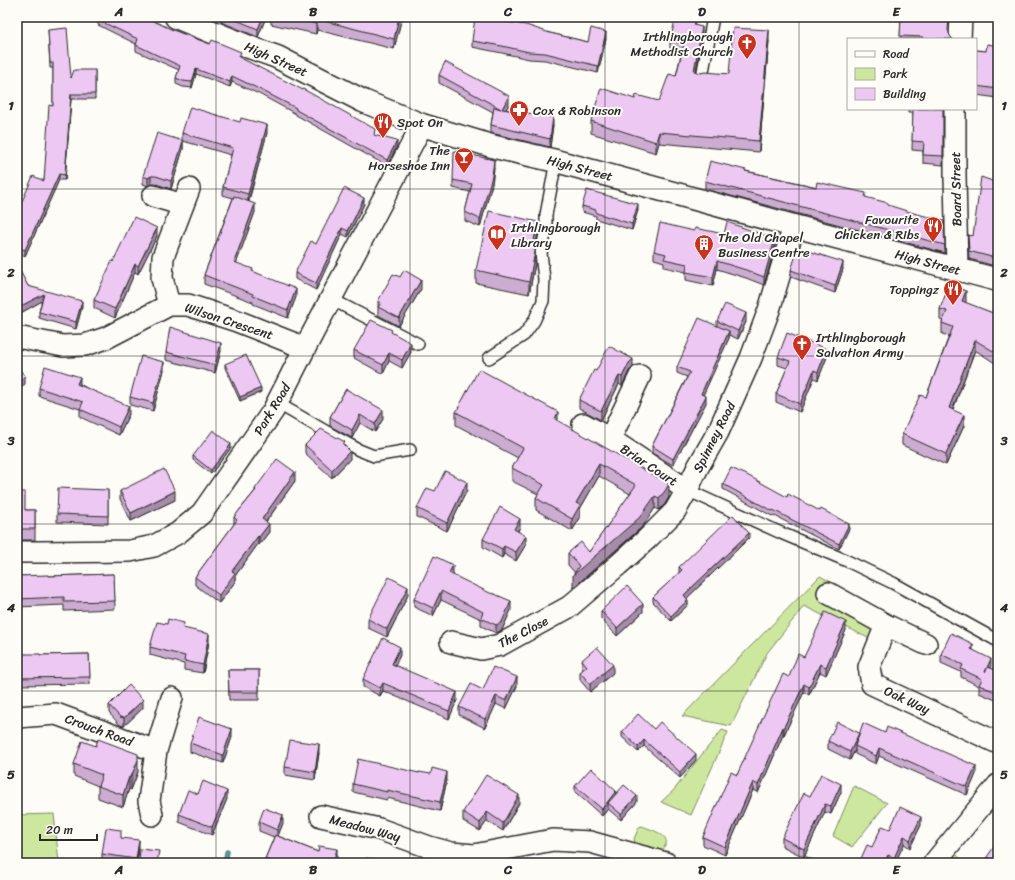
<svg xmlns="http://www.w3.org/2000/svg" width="1015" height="880" viewBox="0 0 1015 880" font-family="Sriracha,sans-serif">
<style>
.green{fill:#cde89e;stroke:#7c8a64}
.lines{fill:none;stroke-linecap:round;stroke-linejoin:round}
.stream{stroke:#5f8f97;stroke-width:5.5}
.lane-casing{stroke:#2b2b2b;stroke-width:14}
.street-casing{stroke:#2b2b2b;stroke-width:24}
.secondary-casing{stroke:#2b2b2b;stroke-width:25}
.lane{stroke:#fdfcf7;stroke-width:11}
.street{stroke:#fdfcf7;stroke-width:21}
.secondary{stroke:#fdfcf7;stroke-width:22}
.wall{fill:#ccacd1;stroke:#2b2b2b}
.shaded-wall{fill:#a68caa;stroke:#2b2b2b}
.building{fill:#edc8f3;stroke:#2b2b2b}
.grid{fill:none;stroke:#2b2b2b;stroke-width:1;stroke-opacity:0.55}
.labels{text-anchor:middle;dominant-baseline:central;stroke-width:4;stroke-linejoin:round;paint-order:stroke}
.poi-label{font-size:13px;fill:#2b2b2b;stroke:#fdfcf7;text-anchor:start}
.street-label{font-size:13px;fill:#2b2b2b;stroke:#fdfcf7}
.neatline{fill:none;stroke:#2b2b2b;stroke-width:1.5}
.grid-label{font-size:13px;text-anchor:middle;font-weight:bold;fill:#2b2b2b}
</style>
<rect width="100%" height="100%" fill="#fdfcf7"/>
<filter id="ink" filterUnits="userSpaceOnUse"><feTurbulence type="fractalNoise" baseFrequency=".025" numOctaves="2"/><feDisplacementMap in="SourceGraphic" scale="8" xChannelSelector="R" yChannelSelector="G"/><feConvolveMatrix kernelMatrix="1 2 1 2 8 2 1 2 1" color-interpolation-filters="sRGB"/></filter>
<g filter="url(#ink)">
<path class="green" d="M 820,576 L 831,582 L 830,600 L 875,626 L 870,639 L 804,606 L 767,653 L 731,726 L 682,716 Z
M 722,730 L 728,732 L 691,815 L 661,802 L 674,790 L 703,753 Z
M 854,786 L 887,803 L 852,847 L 833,836 Z
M 54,814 L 59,863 L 17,863 L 17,815 Z
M 642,826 C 649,829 669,834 666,844 C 665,846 664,848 663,850 L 656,852 L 635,843 L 634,839 L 639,827 Z
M 953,851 L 965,863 L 944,863 Z"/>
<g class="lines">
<path class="stream" d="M 225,863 L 227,852"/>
<g class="lane-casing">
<path id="lane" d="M 702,77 L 713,17
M 331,299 L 418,344
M 489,358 L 524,335 L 534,321 L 543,301 L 544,279 L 541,253 L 546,230 L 546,215 L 556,161
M 277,403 L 339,439 L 359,450 L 374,456 L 410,450
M 687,490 L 781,533 L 845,560 L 893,583 L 998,641"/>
</g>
<g class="street-casing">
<path id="street" d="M 960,39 L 961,17
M 955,109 L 955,176 L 957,269
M 153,196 L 183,205
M 169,305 L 162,278 L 163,257 L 189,189
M 17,337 L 63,346 L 85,345 L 106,338 L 169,305 L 188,305 L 237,321 L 305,348
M 583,424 L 610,439 L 687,490
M 610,439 L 640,376
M 17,552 L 39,552 L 130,551 L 154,546 L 178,533 L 202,513 L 273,411 L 305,348 L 422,125
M 828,593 L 886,625 L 926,644
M 886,625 L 869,667 L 872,684 L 998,743
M 451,642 L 481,649 L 500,645 L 569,607 L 618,565 L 647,539 L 675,511 L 687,490 L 698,467 L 718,432 L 751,358 L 769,310 L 794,226
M 17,717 L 56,714 L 156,751
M 152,815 L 149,801 L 156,751 L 172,698
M 321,816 L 379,829 L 429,847 L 451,853 L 474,855 L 553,840 L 590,842 L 666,863
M 934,863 L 998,785"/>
</g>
<g class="secondary-casing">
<path id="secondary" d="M 176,17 L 249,47 L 277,57 L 363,101 L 422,125 L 495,147 L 556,161 L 794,226 L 998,280"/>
</g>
<use href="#lane" class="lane"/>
<use href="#street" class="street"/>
<use href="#secondary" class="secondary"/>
</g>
<path class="wall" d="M 221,17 L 266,17 L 258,37 L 221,22 Z
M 271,17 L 402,17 L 394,49 L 317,30 L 316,34 L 271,24 Z
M 901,17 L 948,31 L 950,36 L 953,39 L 900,39 Z
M 98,20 L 173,30 L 241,57 L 241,58 L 375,136 L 397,146 L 387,166 L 296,115 L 296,114 L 259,94 L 232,82 L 230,87 L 196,74 L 192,88 L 183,87 L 176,84 L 176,78 L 179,70 L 136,51 L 136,44 L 98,25 Z
M 696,25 L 702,38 L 696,72 L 701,73 L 729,74 L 769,41 L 759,152 L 659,143 L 656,153 L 591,133 L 591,121 L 635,99 L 659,101 L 676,76 L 681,54 L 670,51 L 670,40 Z
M 48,30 L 71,78 L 95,70 L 95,99 L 71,99 L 65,180 L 59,180 L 25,256 L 17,252 L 17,213 L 44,181 L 53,106 L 53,68 L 50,68 Z
M 550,33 L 588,42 L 606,39 L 598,73 L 545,60 L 529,59 L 502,53 L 472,47 L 472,41 Z
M 998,46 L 998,98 L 976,95 L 976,50 L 986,51 Z
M 439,75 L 509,104 L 506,109 L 553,125 L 550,147 L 491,133 L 491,125 L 493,112 L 439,83 Z
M 908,109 L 943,109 L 943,165 L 923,163 L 923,151 L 912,150 L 913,113 L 908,113 Z
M 182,133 L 267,133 L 249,201 L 255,212 L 236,263 L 253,271 L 296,297 L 288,318 L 253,304 L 253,302 L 204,284 L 204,275 L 233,198 L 223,195 L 223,187 L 231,155 L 183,141 L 183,149 L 171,189 L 156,184 L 151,184 L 148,186 L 143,184 L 143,176 L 182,141 Z
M 494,168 L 492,184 L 480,227 L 465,221 L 465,212 L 470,192 L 453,188 L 453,180 Z
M 746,171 L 866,198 L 888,206 L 944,229 L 945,253 L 705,189 L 705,181 Z
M 998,183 L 998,220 L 996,236 L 998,237 L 998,254 L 995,266 L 969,259 L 968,235 L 973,236 Z
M 364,204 L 348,237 L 342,234 L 316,290 L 295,279 L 295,273 L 316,244 Z
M 582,206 L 638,210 L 632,230 L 596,219 L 596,216 L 582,212 Z
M 694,231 L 775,247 L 764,285 L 746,278 L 717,269 L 713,286 L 686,280 L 686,272 L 664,267 L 664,262 L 654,259 L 654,251 Z
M 538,234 L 535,248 L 535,264 L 529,294 L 476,283 L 476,270 Z
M 157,236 L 138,274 L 135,272 L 115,318 L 94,308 L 94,300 L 113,262 Z
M 17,268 L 28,286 L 82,307 L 76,329 L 39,318 L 39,312 L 42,301 L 17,315 Z
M 843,269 L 835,293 L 791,277 L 791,270 Z
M 421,289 L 399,326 L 378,315 L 378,301 Z
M 966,302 L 966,303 L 998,315 L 998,365 L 975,350 L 953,410 L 964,426 L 946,465 L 902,445 L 902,434 L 926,397 L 949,336 L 942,334 L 942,323 L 943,321 L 940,320 L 940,309 Z
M 717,321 L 746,322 L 738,339 L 729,335 L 729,338 L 703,395 L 706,403 L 673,465 L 652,453 L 652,446 L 687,377 L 677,373 L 677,367 L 717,326 Z
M 354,350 L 411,352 L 402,368 L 389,361 L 383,374 L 354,358 Z
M 221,351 L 215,373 L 166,360 L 166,352 Z
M 778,357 L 827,357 L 818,380 L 814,378 L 800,412 L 776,402 L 776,394 L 787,368 L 778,365 Z
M 225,364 L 261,392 L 240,401 L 225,368 Z
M 633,367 L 629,371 L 622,386 L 619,384 L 601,420 L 579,408 L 579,400 L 596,371 Z
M 164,370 L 153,411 L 130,405 L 130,397 Z
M 80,384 L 129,414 L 119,435 L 80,417 L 80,409 L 39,396 L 39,388 Z
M 346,389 L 383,419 L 375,432 L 360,423 L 352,438 L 330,426 L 330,417 Z
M 456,412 L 558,421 L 669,497 L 665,504 L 659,510 L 655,508 L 643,526 L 639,530 L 573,588 L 575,573 L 568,565 L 568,553 L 589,552 L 630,494 L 599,476 L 580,509 L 580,518 L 572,531 L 536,510 L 536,498 L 538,494 L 512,481 L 512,468 L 518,458 L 456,425 Z
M 305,445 L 345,446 L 350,459 L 332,478 L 305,453 Z
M 231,448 L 211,474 L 193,460 L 193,456 Z
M 295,481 L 266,522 L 269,532 L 259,545 L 258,544 L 235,576 L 235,582 L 219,603 L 195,585 L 195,577 L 234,524 L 234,517 L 255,491 L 255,489 Z
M 723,484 L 787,497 L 849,529 L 839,549 L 773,515 L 772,516 L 723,489 Z
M 108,490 L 108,524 L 57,522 L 57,514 Z
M 467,490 L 447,531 L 417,517 L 417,508 L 435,491 Z
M 120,491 L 175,500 L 131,521 L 120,499 Z
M 17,492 L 25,510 L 35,510 L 35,540 L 17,540 Z
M 520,527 L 518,531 L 526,544 L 516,561 L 504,554 L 502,558 L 483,547 L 483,539 Z
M 749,538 L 687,598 L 688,605 L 671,621 L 653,602 L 653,597 L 679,573 L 679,567 Z
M 114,574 L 115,609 L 64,611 L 64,605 L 17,607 L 17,576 L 48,576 Z
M 453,574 L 453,575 L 511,610 L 502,630 L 496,633 L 481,626 L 481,619 L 441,600 L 433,616 L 414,607 L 414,599 Z
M 408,595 L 387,637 L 368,628 L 368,619 Z
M 601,611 L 643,612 L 617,636 L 601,619 Z
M 184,629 L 209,642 L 203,673 L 184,670 L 184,664 L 150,655 L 150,647 Z
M 846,630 L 826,675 L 820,672 L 809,695 L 804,692 L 784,735 L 783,735 L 758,793 L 753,790 L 725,855 L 703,845 L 703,837 L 737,775 L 789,677 L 804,657 Z
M 973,650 L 991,667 L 991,668 L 998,671 L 998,701 L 979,693 L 979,686 L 961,677 L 961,672 L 941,663 L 941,654 Z
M 17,654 L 40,655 L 89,654 L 90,684 L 17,685 Z
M 400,655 L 395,666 L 457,700 L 449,719 L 383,691 L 380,696 L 363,687 L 363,679 Z
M 582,660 L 613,673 L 590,692 L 580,680 L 580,672 L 583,670 L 582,668 Z
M 228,670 L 259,670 L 259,700 L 229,700 Z
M 517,686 L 506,709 L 496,704 L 485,728 L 459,715 L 459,707 L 483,690 Z
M 109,705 L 143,708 L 124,726 L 120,725 L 109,713 Z
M 654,729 L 696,760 L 680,778 L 644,746 L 638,752 L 622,737 L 622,732 Z
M 859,733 L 976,774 L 967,795 L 879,756 L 876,764 L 855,754 L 855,750 L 850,760 L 828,749 L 828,741 Z
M 232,737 L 223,763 L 190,752 L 190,743 Z
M 17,740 L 19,740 L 20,771 L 17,771 Z
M 319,753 L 315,780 L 285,775 L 285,767 Z
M 74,764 L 138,772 L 131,790 L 129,789 L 123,807 L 98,798 L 98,786 L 74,776 Z
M 419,773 L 447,780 L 440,811 L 387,798 L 387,800 L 353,792 L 353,784 Z
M 575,786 L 616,793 L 637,802 L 621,820 L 608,809 L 602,816 L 575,792 Z
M 841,792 L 831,814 L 825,812 L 804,857 L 782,846 L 782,838 L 810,796 Z
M 198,794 L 227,799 L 212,835 L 179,822 L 179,814 Z
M 519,803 L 503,831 L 487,821 L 480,831 L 463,821 L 463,812 Z
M 259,822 L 283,823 L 278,836 L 318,852 L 337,857 L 335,863 L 265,863 L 265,859 L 274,837 L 259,831 Z
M 921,825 L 910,848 L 904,844 L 895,863 L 888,863 L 872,847 L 890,829 Z
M 121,838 L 139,848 L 137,863 L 110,863 L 102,862 L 102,854 Z
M 987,857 L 998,863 L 987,863 Z"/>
<path class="shaded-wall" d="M 263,17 L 266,17 L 258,37 L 258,29 Z
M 399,17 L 402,17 L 394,49 L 394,39 Z
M 317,19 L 317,30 L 316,34 L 316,24 Z
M 702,27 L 702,38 L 694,82 L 694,71 Z
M 769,30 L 769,41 L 759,152 L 759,141 Z
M 606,32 L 606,39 L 598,73 L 598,66 Z
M 196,69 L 196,74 L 192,88 L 192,82 Z
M 232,76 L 232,82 L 230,87 L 230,82 Z
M 71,94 L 71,99 L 65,180 L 65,175 Z
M 509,96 L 509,104 L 502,117 L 502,109 Z
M 553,117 L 553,125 L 550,147 L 550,139 Z
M 267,125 L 267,133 L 248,202 L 248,194 Z
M 659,132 L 659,143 L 656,153 L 656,142 Z
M 183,141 L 183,149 L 171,189 L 171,181 Z
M 397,141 L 397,146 L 387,166 L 387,160 Z
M 494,160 L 494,168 L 492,184 L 480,227 L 480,219 Z
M 59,174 L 59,180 L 25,256 L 25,250 Z
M 151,176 L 151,184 L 148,186 L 148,178 Z
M 364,198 L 364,204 L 348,237 L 348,231 Z
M 255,204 L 255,212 L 234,270 L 234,262 Z
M 638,204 L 638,210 L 632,230 L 632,224 Z
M 998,212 L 998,220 L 995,244 L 995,236 Z
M 538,222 L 538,234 L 534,252 L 534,240 Z
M 157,228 L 157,236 L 138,274 L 138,266 Z
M 342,228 L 342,234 L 316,290 L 316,283 Z
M 775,239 L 775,247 L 764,285 L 764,277 Z
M 998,246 L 998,254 L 995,266 L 995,258 Z
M 535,252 L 535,264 L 529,294 L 529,282 Z
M 717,261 L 717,269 L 713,286 L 713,277 Z
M 843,262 L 843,269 L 835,293 L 835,286 Z
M 135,264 L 135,272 L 115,318 L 115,309 Z
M 421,280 L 421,289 L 399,326 L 399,318 Z
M 296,289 L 296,297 L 288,318 L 288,310 Z
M 966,291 L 966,302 L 962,312 L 962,301 Z
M 44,294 L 44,300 L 17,315 L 17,308 Z
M 82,301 L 82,307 L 76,329 L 76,322 Z
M 746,313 L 746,322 L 738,339 L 738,331 Z
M 729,331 L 729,338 L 701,400 L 701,394 Z
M 975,340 L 975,350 L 949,419 L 949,408 Z
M 221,343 L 221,351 L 215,373 L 215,365 Z
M 411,343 L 411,352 L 402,368 L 402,360 Z
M 827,349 L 827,357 L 818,380 L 818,372 Z
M 389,353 L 389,361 L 383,374 L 383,365 Z
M 633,359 L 633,367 L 629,371 L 622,386 L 622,377 L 629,363 Z
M 164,362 L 164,370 L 153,411 L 153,403 Z
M 814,370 L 814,378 L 800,412 L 800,404 Z
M 25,376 L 25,384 L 17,391 L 17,383 Z
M 619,376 L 619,384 L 601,420 L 601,411 Z
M 80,377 L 80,385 L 77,384 Z
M 261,388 L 261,392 L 240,401 L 240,397 Z
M 706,396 L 706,403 L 673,465 L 673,459 Z
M 129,406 L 129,414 L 119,435 L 119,427 Z
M 383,410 L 383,419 L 375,432 L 375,424 Z
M 558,412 L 558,425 L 555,419 Z
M 360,415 L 360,423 L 352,438 L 352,430 Z
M 964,415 L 964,426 L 946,465 L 946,454 Z
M 231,444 L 231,448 L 211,474 L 211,470 Z
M 350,451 L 350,459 L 332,478 L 332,470 Z
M 599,464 L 599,476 L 580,509 L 580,518 L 572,531 L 572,519 L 576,503 Z
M 295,472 L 295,481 L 262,527 L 262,519 Z
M 467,482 L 467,490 L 447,531 L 447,523 Z
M 669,484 L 669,497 L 665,504 L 659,510 L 659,498 Z
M 175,491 L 175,500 L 131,521 L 131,513 Z
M 655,496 L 655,508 L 643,526 L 573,588 L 573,575 Z
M 520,519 L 520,527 L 514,537 L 514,529 Z
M 269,524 L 269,532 L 259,545 L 259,537 Z
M 849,524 L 849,529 L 839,549 L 839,544 Z
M 749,533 L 749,538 L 684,601 L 684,595 Z
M 258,536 L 258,544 L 235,576 L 235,582 L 219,603 L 219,595 L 232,571 Z
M 526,536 L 526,544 L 516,561 L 516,552 Z
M 504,546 L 504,554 L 502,558 L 502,549 Z
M 453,565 L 453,574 L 449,581 L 449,573 Z
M 408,587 L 408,595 L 387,637 L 387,629 Z
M 441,591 L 441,600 L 433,616 L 433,608 Z
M 688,600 L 688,605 L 671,621 L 671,616 Z
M 511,601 L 511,610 L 502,630 L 496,633 L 496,625 Z
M 643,604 L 643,612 L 617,636 L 617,628 Z
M 846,622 L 846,630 L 826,675 L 826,667 Z
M 209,634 L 209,642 L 203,673 L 203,665 Z
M 973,644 L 973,652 L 971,649 Z
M 400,647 L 400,655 L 392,672 L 392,664 Z
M 991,659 L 991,667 L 985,680 L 985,672 Z
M 820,664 L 820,672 L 809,695 L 809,687 Z
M 613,665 L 613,673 L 590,692 L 590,684 Z
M 517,677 L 517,686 L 506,709 L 506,701 Z
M 383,683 L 383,691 L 380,696 L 380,688 Z
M 804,684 L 804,692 L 784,735 L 784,727 Z
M 457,692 L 457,700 L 449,719 L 449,711 Z
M 496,696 L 496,704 L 485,728 L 485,719 Z
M 143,700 L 143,708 L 124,726 L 124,718 Z
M 783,727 L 783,735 L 758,793 L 758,785 Z
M 232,729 L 232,737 L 223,763 L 223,755 Z
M 859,733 L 855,746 L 855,750 L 850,760 L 850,752 Z
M 644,740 L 644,746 L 638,752 L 638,747 Z
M 319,744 L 319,753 L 315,780 L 315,772 Z
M 879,748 L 879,756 L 876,764 L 876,756 Z
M 696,754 L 696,760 L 680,778 L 680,772 Z
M 138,760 L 138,772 L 131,790 L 131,777 Z
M 976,766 L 976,774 L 967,795 L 967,787 Z
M 447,772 L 447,780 L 440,811 L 440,802 Z
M 129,777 L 129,789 L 123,807 L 123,795 Z
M 753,782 L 753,790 L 725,855 L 725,847 Z
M 841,784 L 841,792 L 831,814 L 831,806 Z
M 227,791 L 227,799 L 212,835 L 212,827 Z
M 616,791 L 616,798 L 608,803 L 608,809 L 602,816 L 602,809 Z
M 519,795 L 519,803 L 503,831 L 503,823 Z
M 637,796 L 637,802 L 621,820 L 621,814 Z
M 825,804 L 825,812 L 804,857 L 804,849 Z
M 487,812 L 487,821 L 480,831 L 480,823 Z
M 283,815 L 283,823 L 277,838 L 277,830 Z
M 921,817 L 921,825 L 910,848 L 910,840 Z
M 904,836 L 904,844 L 895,863 L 894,863 L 894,858 Z
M 139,840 L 139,848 L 137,863 L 136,863 Z
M 337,849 L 337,857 L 335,863 L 333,863 Z
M 888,855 L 888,863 L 884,863 Z"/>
<path class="building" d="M 100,17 L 145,17 L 173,30 L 210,44 L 212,40 L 241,52 L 239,57 L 303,90 L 303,89 L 375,129 L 374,135 L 397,141 L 387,160 L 296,110 L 296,108 L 259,89 L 232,76 L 230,82 L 196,69 L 192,82 L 183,81 L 176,78 L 180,66 L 136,45 L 138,39 L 98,20 Z
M 229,17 L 263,17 L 258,29 Z
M 289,17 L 399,17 L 394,39 L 317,19 L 316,24 Z
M 475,17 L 526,25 L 550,33 L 588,42 L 591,28 L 606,32 L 598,66 L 545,53 L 529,52 L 502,46 L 472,41 Z
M 676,17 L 689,17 L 696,19 L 694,25 L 702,27 L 694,71 L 701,73 L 705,72 L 729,74 L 733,28 L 769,30 L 759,141 L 659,132 L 656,142 L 591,121 L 601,88 L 635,99 L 636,95 L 659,101 L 669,74 L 676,76 L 684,44 L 670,40 Z
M 901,17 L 949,17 L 948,30 L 950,36 L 953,39 L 923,39 L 923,37 L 900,36 Z
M 67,28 L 71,78 L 74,70 L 95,70 L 95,94 L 71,94 L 65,175 L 59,174 L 25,250 L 17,247 L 17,213 L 33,176 L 44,181 L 49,105 L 53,106 L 53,63 L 50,63 L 48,30 Z
M 987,44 L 998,46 L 998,89 L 976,86 L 976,50 L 986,51 Z
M 445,62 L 509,96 L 502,109 L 553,117 L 550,139 L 491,125 L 494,107 L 501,109 L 439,75 Z
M 190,107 L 240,122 L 241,118 L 267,125 L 248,194 L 223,187 L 233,148 L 182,133 Z
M 913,109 L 943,109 L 943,156 L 923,155 L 924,142 L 912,141 Z
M 157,133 L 183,141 L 171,181 L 156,176 L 151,176 L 148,178 L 143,176 Z
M 454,151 L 494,160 L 492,176 L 480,219 L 465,212 L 472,184 L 453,180 Z
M 710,161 L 746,170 L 745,171 L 816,187 L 817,182 L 866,193 L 865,197 L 888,203 L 888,205 L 910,212 L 944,221 L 943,228 L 944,229 L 945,245 L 705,181 Z
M 981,177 L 998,183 L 998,212 L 995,236 L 998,237 L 998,246 L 995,258 L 969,251 L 968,235 L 973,236 Z
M 344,188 L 364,198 L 348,231 L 342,228 L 316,283 L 295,273 L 311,241 L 316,244 Z
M 587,190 L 638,204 L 632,224 L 596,213 L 596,210 L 582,206 Z
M 234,196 L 255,204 L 234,262 L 253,269 L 252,271 L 296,289 L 288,310 L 253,296 L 253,294 L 204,275 Z
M 489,211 L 538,222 L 534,240 L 535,252 L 529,282 L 476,270 Z
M 134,217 L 157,228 L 138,266 L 135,264 L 115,309 L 94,300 L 112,261 L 113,262 Z
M 727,222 L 775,239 L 764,277 L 746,270 L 717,261 L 713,277 L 686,272 L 687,264 L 664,259 L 666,254 L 654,251 L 660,223 L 694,231 L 695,228 L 724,234 Z
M 798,249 L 807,253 L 808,251 L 843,262 L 835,286 L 791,270 Z
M 18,267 L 28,286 L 82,301 L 76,322 L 39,312 L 44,294 L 17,308 L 17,268 Z
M 404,270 L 421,280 L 399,318 L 378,307 L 381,303 L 378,301 L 393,274 L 400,277 Z
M 949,285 L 966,291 L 962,301 L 998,315 L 998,354 L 975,340 L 949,408 L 964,415 L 946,454 L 902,434 L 920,395 L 926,397 L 953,327 L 942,323 L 947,311 L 940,309 Z
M 725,304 L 746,313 L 738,331 L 717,321 Z
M 699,318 L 729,331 L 701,394 L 706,396 L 673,459 L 652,446 L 690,372 L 677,367 Z
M 371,320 L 392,330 L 391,332 L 411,343 L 402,360 L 389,353 L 383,365 L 354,350 Z
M 170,327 L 221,343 L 215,365 L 166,352 Z
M 787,333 L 827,349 L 818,372 L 814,370 L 800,404 L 776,394 L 790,361 L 778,357 Z
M 609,346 L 633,359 L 629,363 L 622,377 L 619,376 L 601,411 L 579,400 L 594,370 L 596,371 Z
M 246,355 L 261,388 L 240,397 L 225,364 Z
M 141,356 L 164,362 L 153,403 L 130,397 Z
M 17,366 L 25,376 L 17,383 Z
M 45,366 L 80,377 L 77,384 L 129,406 L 119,427 L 80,409 L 83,402 L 39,388 Z
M 479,369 L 558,412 L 555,419 L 669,484 L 665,491 L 659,498 L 655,496 L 643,513 L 639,518 L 573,575 L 579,566 L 568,553 L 581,542 L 589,552 L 636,485 L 599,464 L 576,503 L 580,505 L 572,519 L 536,498 L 544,485 L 512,468 L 523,448 L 456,412 Z
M 346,389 L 383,410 L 375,424 L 360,415 L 352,430 L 330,417 Z
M 321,429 L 345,442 L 343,444 L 350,451 L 332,470 L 305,445 Z
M 213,430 L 231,444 L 211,470 L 193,456 Z
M 277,459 L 295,472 L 262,519 L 269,524 L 259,537 L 258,536 L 232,571 L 235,573 L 219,595 L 195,577 L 237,520 L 234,517 L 256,490 L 255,489 Z
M 731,468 L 747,475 L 787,497 L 788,494 L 820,511 L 821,509 L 849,524 L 839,544 L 773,510 L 772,511 L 723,484 Z
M 164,469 L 175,491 L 131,513 L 120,491 Z
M 445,471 L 467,482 L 447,523 L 417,508 L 427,488 L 435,491 Z
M 58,488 L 108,490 L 108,516 L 57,514 Z
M 17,492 L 25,492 L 25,510 L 35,510 L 35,529 L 17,529 Z
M 500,507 L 520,519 L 514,529 L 526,536 L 516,552 L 504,546 L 502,549 L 483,539 Z
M 733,515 L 749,533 L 684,595 L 688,600 L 671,616 L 653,597 L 682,570 L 679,567 Z
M 434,556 L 453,565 L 449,573 L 492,594 L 492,593 L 511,601 L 502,622 L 496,625 L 481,618 L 483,612 L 441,591 L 433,608 L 414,599 Z
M 114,574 L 115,601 L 64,602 L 64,597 L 17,599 L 17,576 L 48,575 L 48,576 Z
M 389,577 L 408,587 L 387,629 L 368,619 Z
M 627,586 L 643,604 L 617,628 L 601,611 Z
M 825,612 L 846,622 L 826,667 L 820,664 L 809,687 L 804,684 L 784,727 L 783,727 L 758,785 L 753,782 L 725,847 L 703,837 L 731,772 L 737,775 L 763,717 L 783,674 L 789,677 L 798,654 L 804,657 Z
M 168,619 L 184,623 L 183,628 L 209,634 L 203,665 L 184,661 L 185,656 L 150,647 L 157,622 L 167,624 Z
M 951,633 L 973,644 L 971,649 L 991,659 L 985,672 L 988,667 L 998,671 L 998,693 L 979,685 L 982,679 L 961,669 L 963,665 L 941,654 Z
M 383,638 L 400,647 L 392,664 L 457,692 L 449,711 L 383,683 L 380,688 L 363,679 Z
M 597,647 L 613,665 L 590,684 L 580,672 L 587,666 L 582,660 Z
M 17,654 L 40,654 L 40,655 L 89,654 L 90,677 L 17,678 Z
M 493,667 L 517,677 L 506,701 L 496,696 L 485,719 L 459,707 L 471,684 L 483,690 Z
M 228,670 L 259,670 L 259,692 L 229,692 Z
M 129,685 L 143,700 L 124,718 L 120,717 L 109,705 Z
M 638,714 L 654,729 L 660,722 L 696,754 L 680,772 L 644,740 L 638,747 L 622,732 Z
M 199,717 L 232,729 L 223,755 L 190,743 Z
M 837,722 L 859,733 L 850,752 L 828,741 Z
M 863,723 L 885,733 L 887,727 L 976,766 L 967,787 L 879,748 L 876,756 L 855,746 Z
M 98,739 L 138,754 L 138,760 L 131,777 L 129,777 L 123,795 L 98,786 L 102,775 L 74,764 L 82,741 L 96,746 Z
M 17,740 L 19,740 L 20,763 L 17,763 Z
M 290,740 L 319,744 L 315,772 L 285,767 Z
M 358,759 L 419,773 L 419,772 L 431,774 L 432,768 L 447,772 L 440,802 L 387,790 L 387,792 L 353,784 Z
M 591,768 L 616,791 L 602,809 L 575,786 Z
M 821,774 L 841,784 L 831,806 L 825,804 L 804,849 L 782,838 L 804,793 L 810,796 Z
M 486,775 L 519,795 L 503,823 L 487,812 L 480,823 L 463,812 Z
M 203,781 L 227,791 L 212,827 L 179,814 L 188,790 L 198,794 Z
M 624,785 L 637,796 L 621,814 L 608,803 Z
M 900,807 L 921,817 L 910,840 L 904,836 L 894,858 L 888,855 L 884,863 L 859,863 L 867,845 L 872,847 L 882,826 L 890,829 Z
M 264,808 L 283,815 L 277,830 L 259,822 Z
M 106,828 L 121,830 L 121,838 L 139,840 L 136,859 L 102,854 Z
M 275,835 L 318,852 L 319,846 L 337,849 L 333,863 L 276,863 L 265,859 Z
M 998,841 L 998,863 L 997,863 L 987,857 Z
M 140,849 L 159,851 L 157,863 L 139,863 Z
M 805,856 L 819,863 L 802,863 Z
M 366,858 L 385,861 L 385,863 L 365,863 Z"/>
</g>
<path class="grid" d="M 216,17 L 216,863M 410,17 L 410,863M 605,17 L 605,863M 799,17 L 799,863M 17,189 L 998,189M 17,356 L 998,356M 17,524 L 998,524M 17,691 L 998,691"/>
<defs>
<g id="church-pin" transform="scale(1)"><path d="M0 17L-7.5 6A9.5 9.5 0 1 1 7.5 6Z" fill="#c8321e" stroke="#fdfcf7"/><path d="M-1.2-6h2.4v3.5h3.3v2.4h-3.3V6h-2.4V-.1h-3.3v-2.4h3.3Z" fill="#fff"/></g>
<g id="pharmacy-pin" transform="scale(1)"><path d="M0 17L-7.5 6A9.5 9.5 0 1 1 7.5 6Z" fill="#c8321e" stroke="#fdfcf7"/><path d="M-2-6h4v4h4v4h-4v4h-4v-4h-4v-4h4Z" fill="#fff"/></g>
<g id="restaurant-pin" transform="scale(1)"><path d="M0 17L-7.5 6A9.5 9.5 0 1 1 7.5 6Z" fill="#c8321e" stroke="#fdfcf7"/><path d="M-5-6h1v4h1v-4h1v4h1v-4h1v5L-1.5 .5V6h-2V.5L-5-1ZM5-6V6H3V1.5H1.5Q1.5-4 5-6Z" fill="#fff"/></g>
<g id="bar-pin" transform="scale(1)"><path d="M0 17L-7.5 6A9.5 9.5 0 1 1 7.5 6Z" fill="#c8321e" stroke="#fdfcf7"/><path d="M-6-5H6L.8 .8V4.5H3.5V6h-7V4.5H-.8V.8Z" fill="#fff"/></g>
<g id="library-pin" transform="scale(1)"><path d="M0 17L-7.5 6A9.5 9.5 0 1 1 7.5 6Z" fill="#c8321e" stroke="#fdfcf7"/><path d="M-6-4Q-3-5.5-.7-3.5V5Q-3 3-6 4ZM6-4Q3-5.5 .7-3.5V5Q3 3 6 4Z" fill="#fff"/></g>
<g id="building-pin" transform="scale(1)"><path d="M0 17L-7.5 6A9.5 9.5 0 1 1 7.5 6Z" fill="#c8321e" stroke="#fdfcf7"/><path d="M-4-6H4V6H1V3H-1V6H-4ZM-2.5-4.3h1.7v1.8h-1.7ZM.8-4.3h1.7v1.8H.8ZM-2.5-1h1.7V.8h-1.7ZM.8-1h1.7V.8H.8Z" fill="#fff"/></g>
</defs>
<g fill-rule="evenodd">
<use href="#church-pin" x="747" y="43"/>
<use href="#pharmacy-pin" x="519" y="110"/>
<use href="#restaurant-pin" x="383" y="122"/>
<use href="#bar-pin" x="464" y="157"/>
<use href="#restaurant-pin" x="933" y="226"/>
<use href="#library-pin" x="497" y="234"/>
<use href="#building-pin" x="704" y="244"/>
<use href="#restaurant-pin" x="953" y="289"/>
<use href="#church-pin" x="802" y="344"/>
</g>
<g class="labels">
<g class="poi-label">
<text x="733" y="36" text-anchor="end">Irthlingborough<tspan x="733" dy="15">Methodist Church</tspan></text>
<text x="533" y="110">Cox &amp; Robinson</text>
<text x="397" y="122">Spot On</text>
<text x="450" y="150" text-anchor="end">The<tspan x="450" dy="15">Horseshoe Inn</tspan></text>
<text x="919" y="219" text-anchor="end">Favourite<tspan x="919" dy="15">Chicken &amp; Ribs</tspan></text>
<text x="511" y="227">Irthlingborough<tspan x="511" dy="15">Library</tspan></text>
<text x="718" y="237">The Old Chapel<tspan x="718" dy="15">Business Centre</tspan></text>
<text x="939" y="289" text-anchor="end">Toppingz</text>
<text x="816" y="337">Irthlingborough<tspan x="816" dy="15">Salvation Army</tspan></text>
</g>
<g class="street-label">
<text transform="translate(276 59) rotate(24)">High Street</text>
<text transform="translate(580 168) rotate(15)">High Street</text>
<text transform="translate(956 189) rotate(-91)">Board Street</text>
<text transform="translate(928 262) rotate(15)">High Street</text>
<text transform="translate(229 321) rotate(18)">Wilson Crescent</text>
<text transform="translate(272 409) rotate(-59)">Park Road</text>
<text transform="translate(714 437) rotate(-63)">Spinney Road</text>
<text transform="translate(649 465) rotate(33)">Briar Court</text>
<text transform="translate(523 632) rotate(-27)">The Close</text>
<text transform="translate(907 700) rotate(25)">Oak Way</text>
<text transform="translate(99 730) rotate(20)">Crouch Road</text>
<text transform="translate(365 828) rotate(15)">Meadow Way</text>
</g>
</g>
<rect width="1015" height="880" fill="none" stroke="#fdfcf7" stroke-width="44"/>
<rect x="847" y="38" width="130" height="72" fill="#fdfcf7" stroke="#a9a8a5"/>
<rect x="855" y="51" width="20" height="6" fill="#fdfcf7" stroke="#a9a8a5"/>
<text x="883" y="58" font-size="12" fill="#2b2b2b">Road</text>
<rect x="855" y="68" width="20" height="12" fill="#cde89e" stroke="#a9a8a5"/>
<text x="883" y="78" font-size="12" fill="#2b2b2b">Park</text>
<rect x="855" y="88" width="20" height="12" fill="#edc8f3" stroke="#a9a8a5"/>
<text x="883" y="98" font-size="12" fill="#2b2b2b">Building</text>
<path d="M40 834v6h57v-6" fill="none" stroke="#2b2b2b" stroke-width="2"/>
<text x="46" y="834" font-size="12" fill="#2b2b2b" stroke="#fdfcf7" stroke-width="3" paint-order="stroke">20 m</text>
<rect x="22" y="22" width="971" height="836" class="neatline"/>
<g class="grid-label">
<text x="119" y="16">A</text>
<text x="313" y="16">B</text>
<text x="508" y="16">C</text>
<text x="702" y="16">D</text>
<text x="896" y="16">E</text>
<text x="11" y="110">1</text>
<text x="1004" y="110">1</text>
<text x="11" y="277">2</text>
<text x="1004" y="277">2</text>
<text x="11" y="445">3</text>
<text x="1004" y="445">3</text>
<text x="11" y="612">4</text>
<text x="1004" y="612">4</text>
<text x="11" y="779">5</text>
<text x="1004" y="779">5</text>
<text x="119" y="874">A</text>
<text x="313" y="874">B</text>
<text x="508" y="874">C</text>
<text x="702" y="874">D</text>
<text x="896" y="874">E</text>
</g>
</svg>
